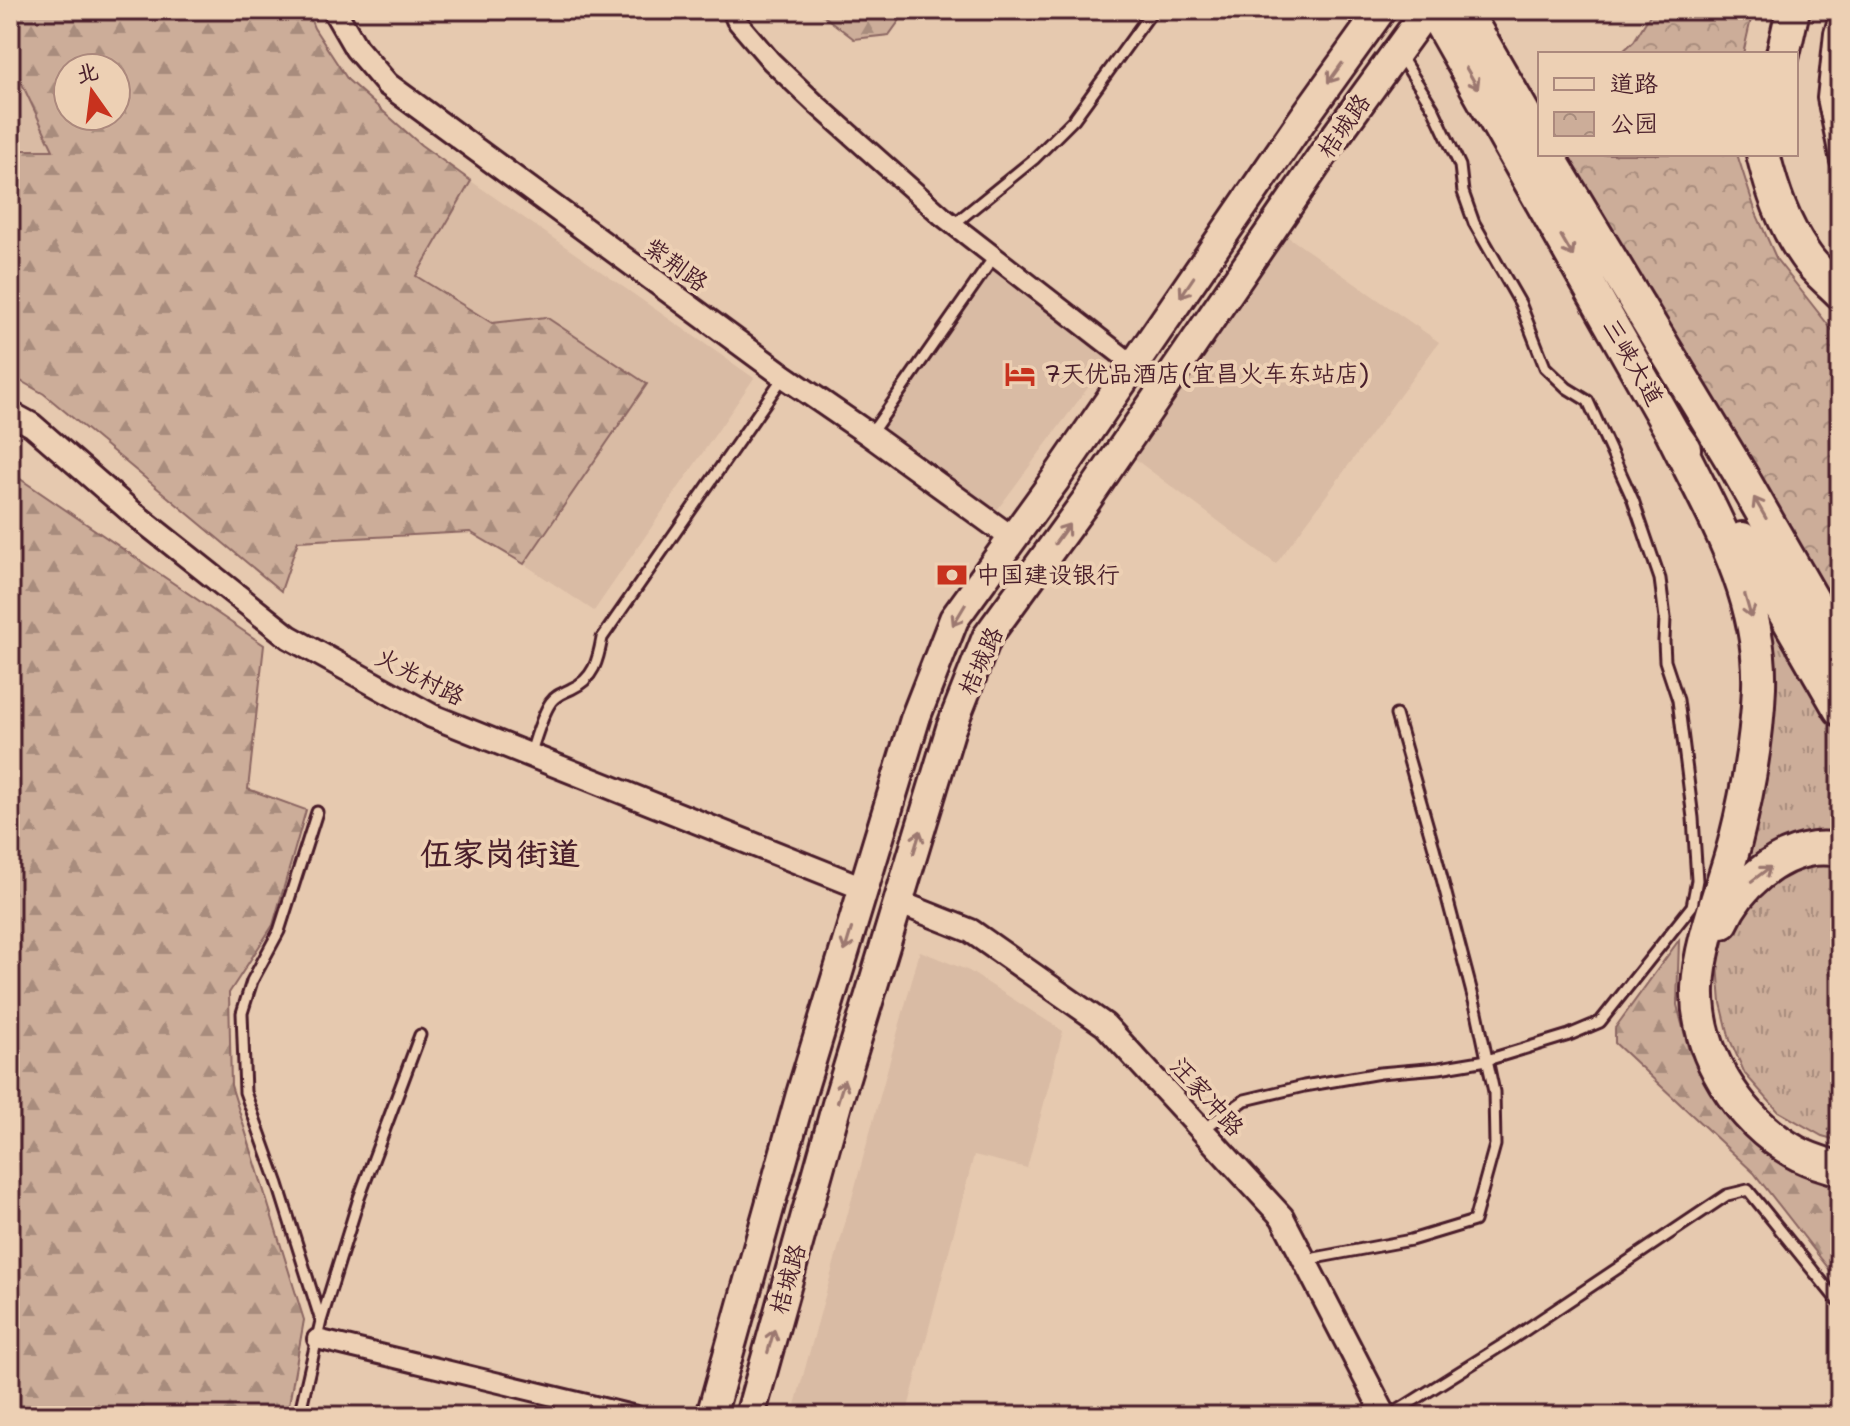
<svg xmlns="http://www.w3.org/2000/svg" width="1850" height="1426" viewBox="0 0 1850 1426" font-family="'Shantell Sans','LXGW WenKai TC',sans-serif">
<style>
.built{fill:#d9bba4}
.grass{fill:url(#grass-tufts);stroke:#8b6662;stroke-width:2}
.forest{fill:url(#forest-firs);stroke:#8b6662;stroke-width:2;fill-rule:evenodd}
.park{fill:url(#park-crowns);stroke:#8b6662;stroke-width:2}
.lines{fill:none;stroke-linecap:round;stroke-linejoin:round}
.service-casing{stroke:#4a1f2b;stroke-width:15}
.minor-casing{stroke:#4a1f2b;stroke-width:24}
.tertiary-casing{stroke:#4a1f2b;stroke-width:28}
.primary-casing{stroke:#4a1f2b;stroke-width:34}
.motorway-casing{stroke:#4a1f2b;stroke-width:38}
.service{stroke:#edd0b4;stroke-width:9}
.minor{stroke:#edd0b4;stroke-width:18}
.tertiary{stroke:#edd0b4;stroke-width:22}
.primary{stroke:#edd0b4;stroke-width:28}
.motorway{stroke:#edd0b4;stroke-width:32}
.oneway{stroke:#9c7870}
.labels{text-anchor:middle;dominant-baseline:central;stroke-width:8;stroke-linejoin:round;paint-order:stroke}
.street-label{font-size:24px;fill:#4a1f2b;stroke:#edd0b4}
.poi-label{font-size:24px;fill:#4a1f2b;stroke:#edd0b4;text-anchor:start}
.district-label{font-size:32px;font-weight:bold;fill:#4a1f2b;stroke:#edd0b4}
</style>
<defs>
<pattern id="grass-tufts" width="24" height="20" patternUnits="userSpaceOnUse" patternTransform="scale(2)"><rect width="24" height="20" fill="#ccad99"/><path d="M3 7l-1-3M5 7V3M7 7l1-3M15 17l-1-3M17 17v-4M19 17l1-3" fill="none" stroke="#a88c7d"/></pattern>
<pattern id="forest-firs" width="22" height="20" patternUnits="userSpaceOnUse" patternTransform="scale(2)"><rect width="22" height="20" fill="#ccad99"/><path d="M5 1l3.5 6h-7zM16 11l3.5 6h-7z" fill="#a88c7d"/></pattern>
<pattern id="park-crowns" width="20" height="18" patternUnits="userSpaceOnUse" patternTransform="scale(2)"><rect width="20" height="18" fill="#ccad99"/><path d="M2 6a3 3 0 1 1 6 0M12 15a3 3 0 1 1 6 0" fill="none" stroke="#a88c7d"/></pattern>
</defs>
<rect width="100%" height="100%" fill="#e6c9af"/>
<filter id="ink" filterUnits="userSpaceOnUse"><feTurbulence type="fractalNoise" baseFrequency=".0125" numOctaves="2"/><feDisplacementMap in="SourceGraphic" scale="16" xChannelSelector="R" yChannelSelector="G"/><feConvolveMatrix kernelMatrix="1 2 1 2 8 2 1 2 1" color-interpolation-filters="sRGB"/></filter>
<g filter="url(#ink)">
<path class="built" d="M 10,58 L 54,150 L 10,147 Z
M 471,181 L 754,378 L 594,611 L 524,564 L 647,384 L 546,318 L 492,323 L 416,276 Z
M 1281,232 L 1439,342 L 1276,564 L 1128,454 Z
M 995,256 L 1116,350 L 997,510 L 880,429 Z
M 920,951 L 969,971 L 1063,1031 L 1027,1168 L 974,1155 L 906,1416 L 792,1416 Z"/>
<path class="grass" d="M 1749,580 L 1840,738 L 1840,841 L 1728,890 L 1753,811 Z
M 1817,864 L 1840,864 L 1840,1141 L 1822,1136 L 1778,1111 L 1745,1074 L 1730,1040 L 1721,1003 L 1718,964 L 1726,935 L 1739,911 L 1786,871 Z"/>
<path class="forest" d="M 10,10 L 307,10 L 314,28 L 348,80 L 421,145 L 471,181 L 416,276 L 492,323 L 546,317 L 647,384 L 524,564 L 470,532 L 298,541 L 281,591 L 44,394 L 10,375 L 10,150 L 53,150 L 10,58 ZM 68,68 L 116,68 L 116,116 L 68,116 Z
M 816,10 L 907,10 L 889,35 L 854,39 Z
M 10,472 L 264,645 L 248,789 L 306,810 L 273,925 L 229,993 L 231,1085 L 304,1320 L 287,1416 L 10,1416 Z
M 1679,940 L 1677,1005 L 1689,1051 L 1712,1089 L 1786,1164 L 1831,1185 L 1840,1186 L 1840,1283 L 1754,1173 L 1615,1043 L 1615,1028 Z"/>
<path class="park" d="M 1653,10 L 1753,10 L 1743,54 L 1620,54 L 1634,41 Z
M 1565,154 L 1737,154 L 1756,213 L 1777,260 L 1840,340 L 1840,611 Z"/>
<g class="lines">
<g class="service-casing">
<path id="service" d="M 954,224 L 1034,159 L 1074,119 L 1153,10
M 870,435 L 994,257
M 530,755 C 535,741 542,714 551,702 C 556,695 563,693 571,689 C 594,679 598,660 602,638 L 784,376
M 317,812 L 279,931 L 252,981 L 242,1013 L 245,1092 L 278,1184 L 321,1321
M 1202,1130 L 1245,1100 L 1304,1086 L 1380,1073 L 1439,1068 L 1487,1060 L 1569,1035 L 1600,1022 L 1692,906 L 1697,880 L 1693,818 L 1678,700 L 1665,661 L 1664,641 L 1665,618 L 1660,579 L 1633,500 L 1588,401 L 1567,388 L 1545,367 L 1520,303 L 1474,223 L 1463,192 L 1460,166 L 1433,108 L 1399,54
M 1304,1260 L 1411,1240 L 1474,1221 L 1495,1145 L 1494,1092 L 1477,1012 L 1434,848 L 1396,715
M 299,1416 L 321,1321 L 359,1198 L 420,1035
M 1389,1416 L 1512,1339 L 1727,1195 L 1748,1190 L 1840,1304"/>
</g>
<g class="minor-casing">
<path id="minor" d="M 732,10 L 736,20 L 771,61 L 815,103 L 942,216 L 1134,365
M 1352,10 L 1372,23
M 1840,12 L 1834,33 L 1827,98 L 1840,161
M 317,1339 L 636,1416"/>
</g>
<g class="tertiary-casing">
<path id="tertiary" d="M 334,10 L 356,48 L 387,84 L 784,376 L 870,435 L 1012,538
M 10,413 L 32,425 L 133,513 L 289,637 L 432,716 L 863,888
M 898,902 L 971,931 L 1105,1025 L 1282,1217 L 1385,1416"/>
</g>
<g class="primary-casing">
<path id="primary" d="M 711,1416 L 801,1094 L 916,716 L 954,619 L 1055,480 L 1305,116 L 1381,10
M 750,1416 L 837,1104 L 951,728 L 987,637 L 1086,501 L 1335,137 L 1427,10"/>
</g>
<g class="motorway-casing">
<path id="motorway" d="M 1433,10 L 1672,432 L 1684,449
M 1464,10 L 1540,142
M 1783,54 L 1793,10
M 1547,154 L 1739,472 L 1840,648
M 1763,154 C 1772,190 1783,224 1805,255 C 1814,269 1828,280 1840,292
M 1672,432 C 1711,512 1762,594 1759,687 C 1757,739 1748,791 1735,842 C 1723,888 1700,940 1698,988 C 1696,1053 1739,1120 1795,1152 C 1808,1160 1825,1164 1840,1169
M 1742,539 L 1840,709
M 1722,922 C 1738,886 1775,854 1814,849 C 1823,848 1832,849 1840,849"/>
</g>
<use href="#service" class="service"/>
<use href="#minor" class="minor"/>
<use href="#tertiary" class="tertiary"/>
<use href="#primary" class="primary"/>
<use href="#motorway" class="motorway"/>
</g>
<defs><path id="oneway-shaft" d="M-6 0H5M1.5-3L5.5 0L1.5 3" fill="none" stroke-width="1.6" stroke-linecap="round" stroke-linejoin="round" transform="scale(2)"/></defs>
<g class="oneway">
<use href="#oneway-shaft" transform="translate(1335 73) rotate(126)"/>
<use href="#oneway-shaft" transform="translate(1472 78) rotate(60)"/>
<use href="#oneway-shaft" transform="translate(1567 246) rotate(60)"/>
<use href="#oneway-shaft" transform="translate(1187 287) rotate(124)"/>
<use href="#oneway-shaft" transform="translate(1760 508) rotate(-120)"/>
<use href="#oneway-shaft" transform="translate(1062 534) rotate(-54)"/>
<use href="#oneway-shaft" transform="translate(1748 606) rotate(74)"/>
<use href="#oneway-shaft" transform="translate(959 615) rotate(121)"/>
<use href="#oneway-shaft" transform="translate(917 842) rotate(-73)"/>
<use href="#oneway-shaft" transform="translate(1761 874) rotate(-37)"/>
<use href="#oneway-shaft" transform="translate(848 940) rotate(107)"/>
<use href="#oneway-shaft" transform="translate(841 1091) rotate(-73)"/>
<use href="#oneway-shaft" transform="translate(771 1341) rotate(-74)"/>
</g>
</g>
<defs>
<g id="hotel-bare" transform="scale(2.4)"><path d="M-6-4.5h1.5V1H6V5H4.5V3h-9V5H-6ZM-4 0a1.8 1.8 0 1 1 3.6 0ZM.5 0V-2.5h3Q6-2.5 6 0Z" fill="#c8321e" stroke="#edd0b4" stroke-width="2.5" paint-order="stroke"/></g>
<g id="bank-bare" transform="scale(2.4)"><path d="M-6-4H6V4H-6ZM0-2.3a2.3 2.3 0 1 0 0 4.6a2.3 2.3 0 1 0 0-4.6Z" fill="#c8321e" stroke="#edd0b4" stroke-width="2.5" paint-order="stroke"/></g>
</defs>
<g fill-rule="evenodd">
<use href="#hotel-bare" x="1020" y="374"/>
<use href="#bank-bare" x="952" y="575"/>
</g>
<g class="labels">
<g class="street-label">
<text transform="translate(1344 126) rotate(-55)">桔城路</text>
<text transform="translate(676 265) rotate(36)">紫荆路</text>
<text transform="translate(1633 362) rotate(60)">三峡大道</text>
<text transform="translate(981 661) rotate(-65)">桔城路</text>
<text transform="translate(420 677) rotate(27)">火光村路</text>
<text transform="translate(1207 1097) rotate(48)">汪家冲路</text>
<text transform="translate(788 1279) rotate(-74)">桔城路</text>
</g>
<g class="poi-label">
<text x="1044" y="374">7天优品酒店(宜昌火车东站店)</text>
<text x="976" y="575">中国建设银行</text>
</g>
<g class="district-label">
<text x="500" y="853">伍家岗街道</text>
</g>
</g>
<rect width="1850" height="1426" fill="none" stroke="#edd0b4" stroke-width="40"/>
<rect x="20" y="20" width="1810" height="1386" fill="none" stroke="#4a1f2b" stroke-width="3" filter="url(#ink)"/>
<rect x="1538" y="52" width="260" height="104" fill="#edd0b4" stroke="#ac897d" stroke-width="2"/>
<rect x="1554" y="78" width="40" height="12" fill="#edd0b4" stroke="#ac897d" stroke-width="2"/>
<text x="1610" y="92" font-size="24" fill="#4a1f2b">道路</text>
<rect x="1554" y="112" width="40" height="24" fill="url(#park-crowns)" stroke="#ac897d" stroke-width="2"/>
<text x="1610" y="132" font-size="24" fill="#4a1f2b">公园</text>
<g transform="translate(92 92) rotate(346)"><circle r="38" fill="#edd0b4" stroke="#ac897d" stroke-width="2"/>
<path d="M0-6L14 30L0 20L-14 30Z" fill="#c8321e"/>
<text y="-12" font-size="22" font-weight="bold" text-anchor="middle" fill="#4a1f2b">北</text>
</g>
</svg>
